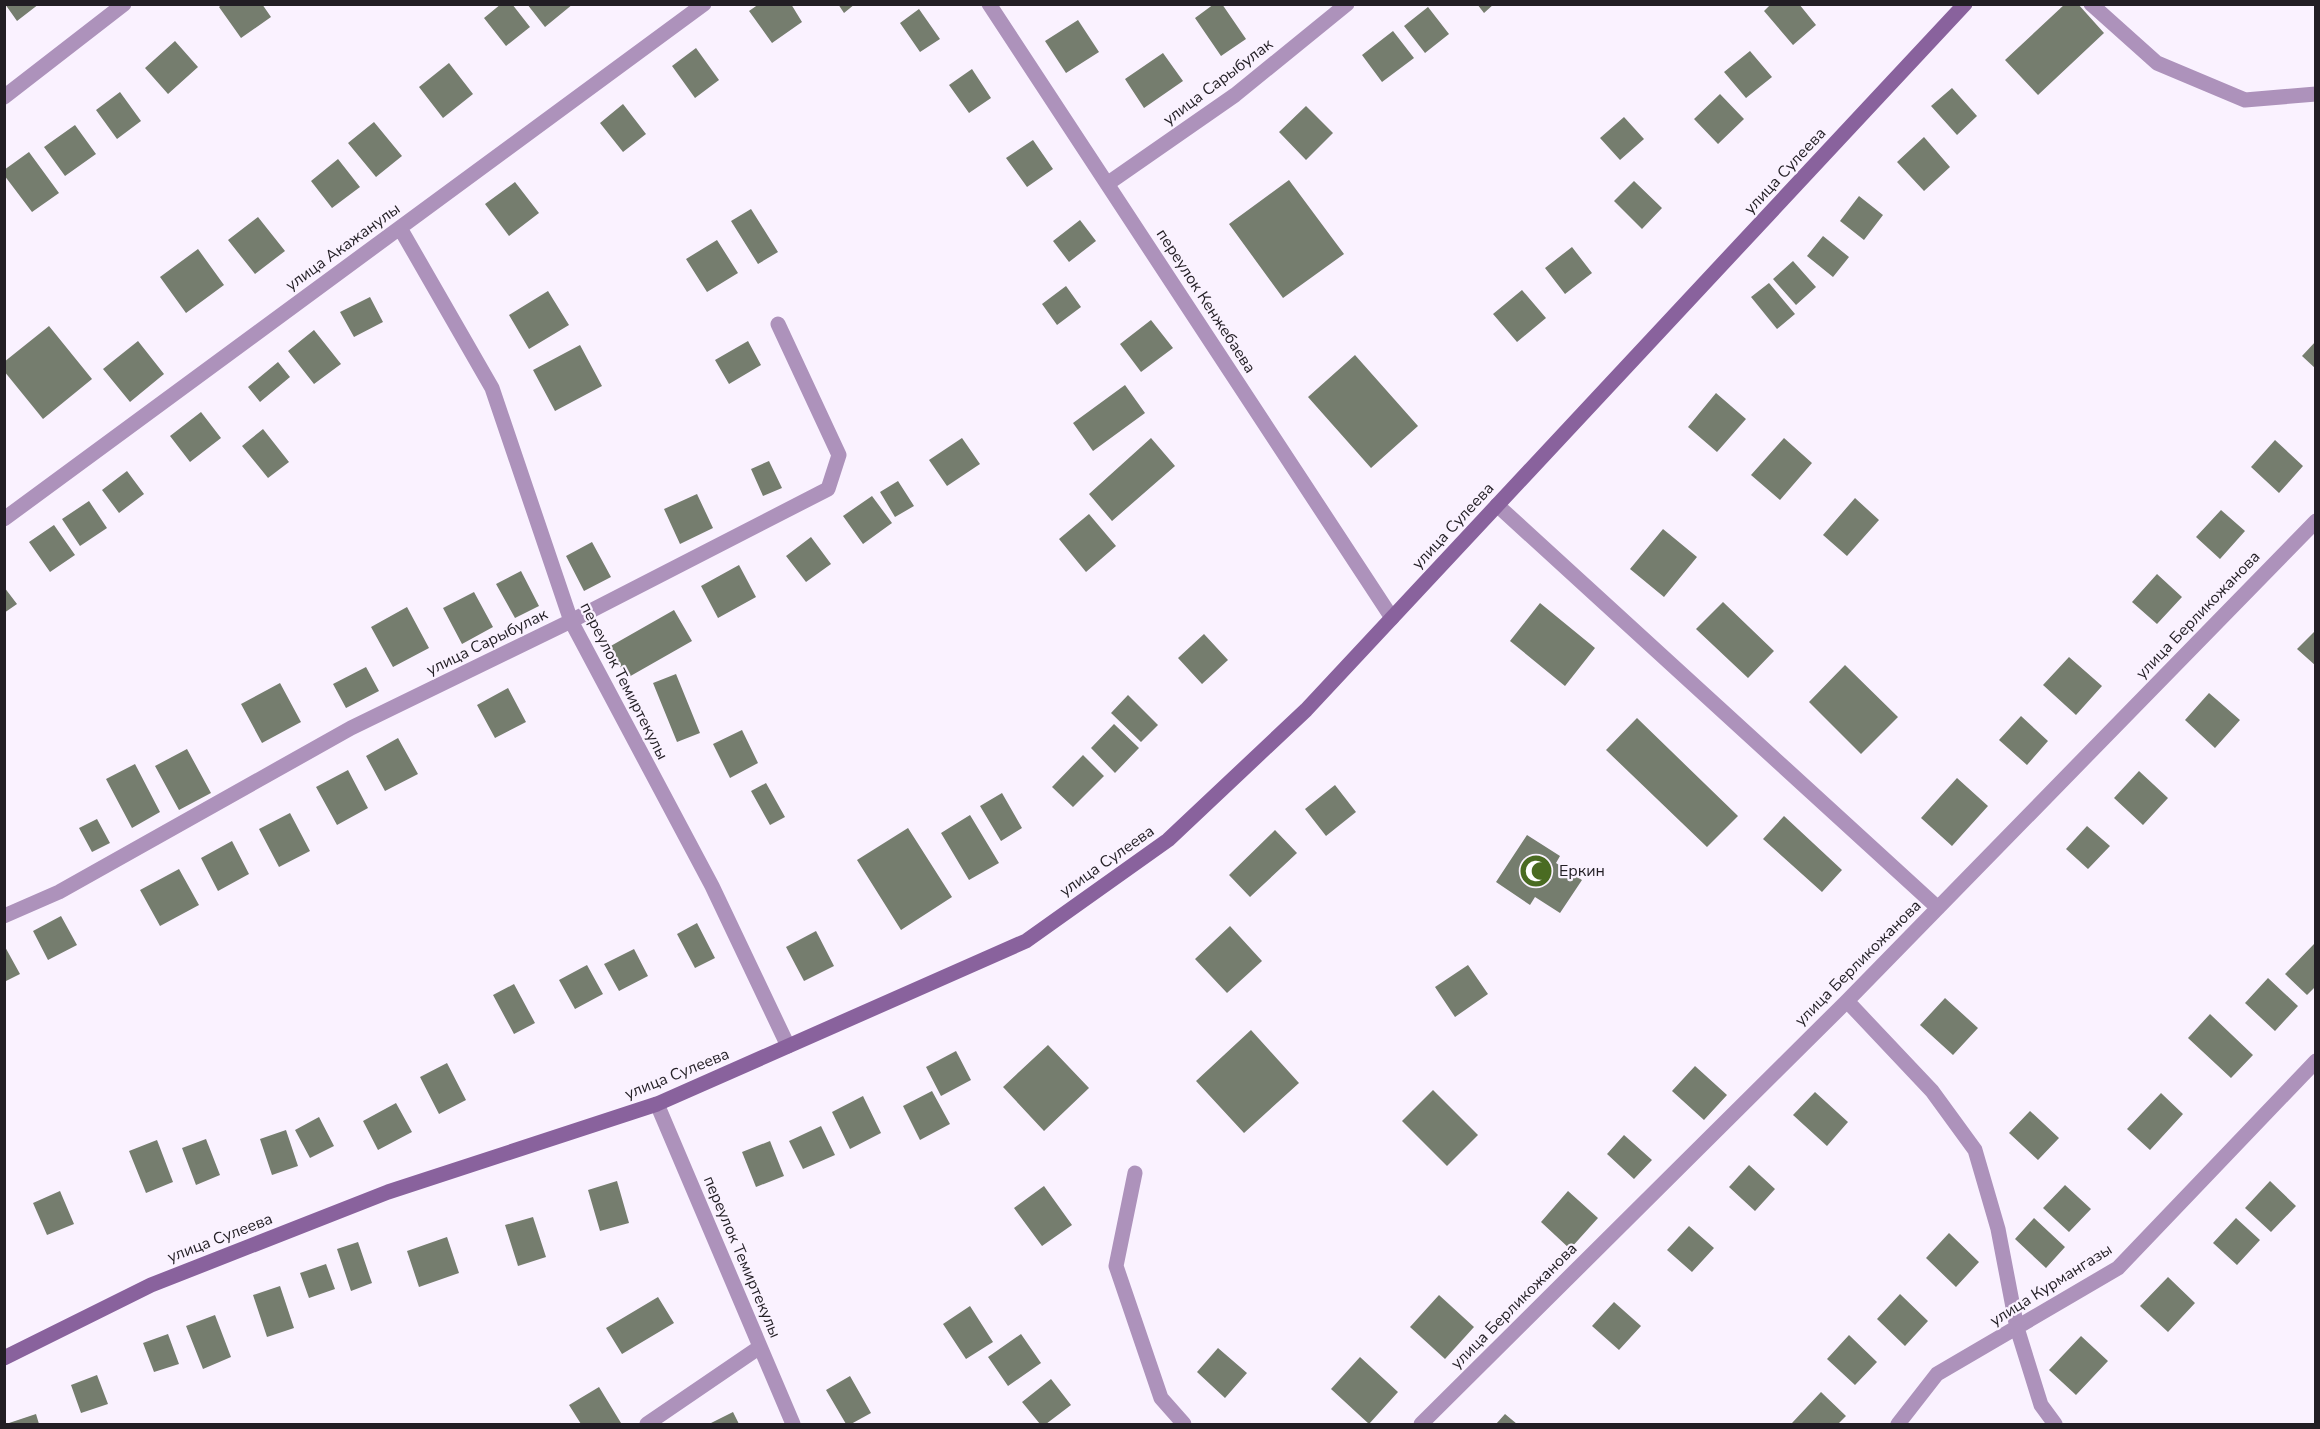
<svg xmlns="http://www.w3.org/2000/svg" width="2320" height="1429" viewBox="0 0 2320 1429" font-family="'Nunito Sans',sans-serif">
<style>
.building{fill:#757d6e}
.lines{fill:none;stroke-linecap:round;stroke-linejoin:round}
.street{stroke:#ad92bb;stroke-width:15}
.secondary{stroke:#89629d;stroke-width:15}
.labels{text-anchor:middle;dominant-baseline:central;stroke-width:4.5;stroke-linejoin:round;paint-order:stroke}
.street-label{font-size:16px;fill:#221e24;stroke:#faf2ff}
.poi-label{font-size:16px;fill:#221e24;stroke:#faf2ff;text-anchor:start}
</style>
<rect width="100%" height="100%" fill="#faf2ff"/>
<path class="building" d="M 5,4 L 39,4 L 17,21 Z
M 222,4 L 262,4 L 271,17 L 241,38 L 219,7 Z
M 501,4 L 512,4 L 530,27 L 506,46 L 484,18 Z
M 527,4 L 573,4 L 545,27 Z
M 759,4 L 791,4 L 802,22 L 772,43 L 749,11 Z
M 838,4 L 855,4 L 844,13 Z
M 1214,4 L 1222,4 L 1246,39 L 1221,56 L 1195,18 Z
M 1477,4 L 1494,4 L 1484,13 Z
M 1771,4 L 1799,4 L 1816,25 L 1793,45 L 1764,11 Z
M 2065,4 L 2078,4 L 2104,33 L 2038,95 L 2005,60 Z
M 1428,7 L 1449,34 L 1425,53 L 1404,26 Z
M 919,9 L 940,39 L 920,52 L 900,23 Z
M 1078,20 L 1099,52 L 1066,73 L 1045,41 Z
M 1393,31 L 1414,58 L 1382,82 L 1362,55 Z
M 175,41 L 198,67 L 168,94 L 145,68 Z
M 696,48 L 719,80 L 695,98 L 672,66 Z
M 1750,51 L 1772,77 L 1746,98 L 1724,72 Z
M 1163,53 L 1183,81 L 1144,108 L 1125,79 Z
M 449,63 L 473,94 L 443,118 L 419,87 Z
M 972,69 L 991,98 L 969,113 L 949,85 Z
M 1952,88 L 1977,116 L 1957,135 L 1931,106 Z
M 120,92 L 141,121 L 117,139 L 96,110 Z
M 1720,94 L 1744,119 L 1718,144 L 1694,119 Z
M 623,104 L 646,134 L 623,152 L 600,123 Z
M 1306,106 L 1333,133 L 1306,160 L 1279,132 Z
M 1624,117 L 1644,139 L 1620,160 L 1600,138 Z
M 374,122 L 402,156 L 376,177 L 348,143 Z
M 75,125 L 96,154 L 65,176 L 44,147 Z
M 1924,137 L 1950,167 L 1924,191 L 1897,162 Z
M 1033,140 L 1053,169 L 1027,187 L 1006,158 Z
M 29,152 L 59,193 L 32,212 L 4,175 L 4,170 Z
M 338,159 L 360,187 L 332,208 L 311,181 Z
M 1289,180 L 1344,254 L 1283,298 L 1229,224 Z
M 1634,181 L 1662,208 L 1642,229 L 1614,201 Z
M 515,182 L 539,213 L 509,236 L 485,204 Z
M 1859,196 L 1883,215 L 1864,240 L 1840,221 Z
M 751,209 L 778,252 L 758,264 L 731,221 Z
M 258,217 L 285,251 L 255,274 L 228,240 Z
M 1080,220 L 1096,241 L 1069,262 L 1053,241 Z
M 1823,236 L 1849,257 L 1833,277 L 1807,256 Z
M 717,240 L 738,273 L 707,292 L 686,259 Z
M 1572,247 L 1592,273 L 1565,294 L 1545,268 Z
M 198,249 L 224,285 L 186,313 L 160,277 Z
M 1793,261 L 1816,287 L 1796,305 L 1773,279 Z
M 1769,283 L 1795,314 L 1777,329 L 1751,297 Z
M 1066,286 L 1081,307 L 1057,325 L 1042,304 Z
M 1522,290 L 1546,318 L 1517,342 L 1493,314 Z
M 548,291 L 569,325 L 529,349 L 509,315 Z
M 370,297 L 383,322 L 354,337 L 340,312 Z
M 1151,320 L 1173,348 L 1141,372 L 1120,344 Z
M 49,326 L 92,379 L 43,419 L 4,371 L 4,362 Z
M 314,330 L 341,364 L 314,384 L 288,351 Z
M 138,341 L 164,374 L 130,402 L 103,369 Z
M 748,341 L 761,365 L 729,384 L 715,360 Z
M 2316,341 L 2316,369 L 2302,356 Z
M 580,345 L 602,386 L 555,411 L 533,370 Z
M 1355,355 L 1418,426 L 1371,468 L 1308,397 Z
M 278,362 L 290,377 L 260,402 L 248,387 Z
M 1125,385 L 1145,413 L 1093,451 L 1073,423 Z
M 1716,393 L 1746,419 L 1717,452 L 1688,427 Z
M 201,412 L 221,438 L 190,462 L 170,436 Z
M 263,429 L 289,462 L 268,478 L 242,446 Z
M 962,438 L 980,464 L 947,486 L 929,460 Z
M 1151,438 L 1175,466 L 1112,521 L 1089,494 Z
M 1784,438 L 1812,463 L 1780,500 L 1751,475 Z
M 2275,440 L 2303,466 L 2279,493 L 2251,467 Z
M 769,461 L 782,488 L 763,496 L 751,469 Z
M 127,471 L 144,494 L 119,513 L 102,490 Z
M 898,481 L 914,506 L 895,517 L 880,492 Z
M 697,494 L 713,528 L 680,544 L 664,509 Z
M 872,496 L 892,523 L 863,544 L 843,516 Z
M 1855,498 L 1879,520 L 1847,556 L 1823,535 Z
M 89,501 L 107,528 L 80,546 L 62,519 Z
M 2221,510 L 2245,531 L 2220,559 L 2196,537 Z
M 1089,514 L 1116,546 L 1086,572 L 1059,539 Z
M 54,525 L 75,555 L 50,572 L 29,542 Z
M 1663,529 L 1697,557 L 1664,597 L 1630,569 Z
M 811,537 L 831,564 L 806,582 L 786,556 Z
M 592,542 L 611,577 L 584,591 L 566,556 Z
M 739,565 L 756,597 L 718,618 L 701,586 Z
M 521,571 L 539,606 L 515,618 L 496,584 Z
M 2157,574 L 2182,597 L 2157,624 L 2132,602 Z
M 4,587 L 17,604 L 4,613 Z
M 474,592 L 493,627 L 462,644 L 443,608 Z
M 1723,602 L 1774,651 L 1748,678 L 1696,629 Z
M 1540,603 L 1595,648 L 1565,686 L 1510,641 Z
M 407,607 L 429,648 L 393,667 L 371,627 Z
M 674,610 L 692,641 L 627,678 L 609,647 Z
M 2316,630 L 2316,666 L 2297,649 Z
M 1204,634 L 1228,660 L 1202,684 L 1178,658 Z
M 2069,657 L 2102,686 L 2076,715 L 2043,685 Z
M 1845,665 L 1898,717 L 1861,754 L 1809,702 Z
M 366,667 L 379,691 L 346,708 L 333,684 Z
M 676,674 L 700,733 L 677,742 L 653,683 Z
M 280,683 L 301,722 L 262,743 L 241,704 Z
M 508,688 L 526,722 L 495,738 L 477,705 Z
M 2209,693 L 2240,720 L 2215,748 L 2185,720 Z
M 1128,695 L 1158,725 L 1141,742 L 1111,713 Z
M 2021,716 L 2048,741 L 2027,765 L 1999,740 Z
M 1637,718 L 1738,816 L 1707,847 L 1606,750 Z
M 1114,724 L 1139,748 L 1115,773 L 1091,748 Z
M 742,730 L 758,763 L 730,778 L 713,744 Z
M 398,738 L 418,774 L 385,791 L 366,756 Z
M 187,749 L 211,793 L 179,810 L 155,766 Z
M 1083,755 L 1104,776 L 1073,807 L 1052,787 Z
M 135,764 L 160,812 L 132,828 L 106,779 Z
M 348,770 L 368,808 L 337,825 L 316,787 Z
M 2139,771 L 2168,798 L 2143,825 L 2114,798 Z
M 1957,778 L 1988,806 L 1952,846 L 1921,818 Z
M 766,783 L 785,817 L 770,825 L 751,791 Z
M 1335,785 L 1356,812 L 1326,836 L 1305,809 Z
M 1002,793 L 1022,828 L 1001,841 L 980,806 Z
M 290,813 L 310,851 L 279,867 L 259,829 Z
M 970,815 L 999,863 L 969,880 L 941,833 Z
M 1784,816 L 1842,870 L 1822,892 L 1763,839 Z
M 97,819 L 110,843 L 92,852 L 79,828 Z
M 2087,826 L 2110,846 L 2088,869 L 2066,849 Z
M 908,828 L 952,897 L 901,930 L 857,860 Z
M 1275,830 L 1297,853 L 1250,897 L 1229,875 Z
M 1527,835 L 1560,856 L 1556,863 L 1582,880 L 1560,913 L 1535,897 L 1530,905 L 1496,882 Z
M 232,841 L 249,874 L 218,891 L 201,858 Z
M 179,869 L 199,905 L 160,926 L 140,890 Z
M 61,916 L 77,945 L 48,960 L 33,931 Z
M 697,923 L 715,958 L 695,968 L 677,934 Z
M 1230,926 L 1262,961 L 1227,993 L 1195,959 Z
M 816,931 L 834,966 L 804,981 L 786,947 Z
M 2314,944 L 2316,946 L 2316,986 L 2307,995 L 2285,974 Z
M 4,945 L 20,974 L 4,982 Z
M 634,949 L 648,976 L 619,991 L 604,964 Z
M 587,965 L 603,994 L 575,1009 L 559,980 Z
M 1468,965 L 1488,994 L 1455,1017 L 1435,987 Z
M 2268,978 L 2298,1006 L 2275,1031 L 2245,1003 Z
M 514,984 L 535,1023 L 514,1034 L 493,995 Z
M 1945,998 L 1978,1028 L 1953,1055 L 1920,1025 Z
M 2210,1014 L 2253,1055 L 2231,1078 L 2188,1038 Z
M 1251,1030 L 1299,1083 L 1244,1133 L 1196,1081 Z
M 1048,1045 L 1089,1088 L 1044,1131 L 1003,1087 Z
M 956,1051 L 971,1080 L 941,1096 L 926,1067 Z
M 447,1063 L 466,1100 L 439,1114 L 420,1077 Z
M 1695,1066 L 1727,1095 L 1704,1120 L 1672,1091 Z
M 1433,1090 L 1478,1135 L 1447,1166 L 1402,1121 Z
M 932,1091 L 950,1124 L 920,1140 L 903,1106 Z
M 1815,1092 L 1848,1122 L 1827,1146 L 1793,1115 Z
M 2161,1093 L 2183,1114 L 2150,1150 L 2127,1129 Z
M 863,1096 L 881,1133 L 850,1149 L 832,1112 Z
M 396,1103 L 412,1132 L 378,1150 L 363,1121 Z
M 2030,1111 L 2059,1138 L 2038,1160 L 2009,1133 Z
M 319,1117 L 334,1146 L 310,1158 L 295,1130 Z
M 821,1126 L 835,1155 L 803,1169 L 789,1141 Z
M 286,1130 L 298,1166 L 272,1175 L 260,1139 Z
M 1624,1135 L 1652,1160 L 1634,1179 L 1607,1154 Z
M 206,1139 L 220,1175 L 196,1185 L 182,1148 Z
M 157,1140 L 173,1182 L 146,1193 L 129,1151 Z
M 770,1141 L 784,1176 L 756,1187 L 742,1152 Z
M 1749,1165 L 1775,1189 L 1755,1211 L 1729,1187 Z
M 617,1181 L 629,1223 L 600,1231 L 588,1190 Z
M 2270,1181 L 2296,1206 L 2271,1232 L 2245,1208 Z
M 2065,1185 L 2091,1209 L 2069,1232 L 2043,1208 Z
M 1044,1186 L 1072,1225 L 1042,1246 L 1014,1208 Z
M 60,1191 L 74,1224 L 47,1235 L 33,1203 Z
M 1568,1191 L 1598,1218 L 1570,1249 L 1541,1222 Z
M 533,1217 L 546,1257 L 518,1266 L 505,1225 Z
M 2034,1218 L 2065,1247 L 2046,1268 L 2015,1239 Z
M 2236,1218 L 2260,1240 L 2237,1265 L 2213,1243 Z
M 1689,1226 L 1714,1248 L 1692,1272 L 1667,1250 Z
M 1949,1233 L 1979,1262 L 1956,1287 L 1926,1258 Z
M 447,1237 L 459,1273 L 419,1287 L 407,1251 Z
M 358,1242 L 372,1283 L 351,1291 L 337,1249 Z
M 326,1264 L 335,1289 L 309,1298 L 300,1273 Z
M 2168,1277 L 2195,1303 L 2168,1332 L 2140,1306 Z
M 280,1286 L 294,1328 L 267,1337 L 253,1295 Z
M 1900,1294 L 1928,1321 L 1905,1346 L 1877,1319 Z
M 1439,1295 L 1474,1327 L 1445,1359 L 1410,1327 Z
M 658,1297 L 674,1323 L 622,1354 L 606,1328 Z
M 1614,1302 L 1641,1326 L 1619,1350 L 1592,1326 Z
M 970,1306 L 993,1342 L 966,1359 L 943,1324 Z
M 215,1315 L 231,1357 L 203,1369 L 186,1326 Z
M 168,1334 L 179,1364 L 154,1372 L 143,1343 Z
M 1021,1334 L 1041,1363 L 1008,1386 L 988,1357 Z
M 1849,1335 L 1877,1362 L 1855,1385 L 1827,1359 Z
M 2081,1336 L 2108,1361 L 2076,1395 L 2049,1370 Z
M 1218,1348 L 1247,1373 L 1225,1398 L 1197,1372 Z
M 1360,1357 L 1398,1392 L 1369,1424 L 1331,1389 Z
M 97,1375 L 108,1404 L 81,1413 L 71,1385 Z
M 850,1376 L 871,1413 L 851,1424 L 846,1424 L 826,1390 Z
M 1051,1379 L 1071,1405 L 1046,1424 L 1040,1424 L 1022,1402 Z
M 599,1387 L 621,1423 L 618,1424 L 581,1424 L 569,1405 Z
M 1821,1392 L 1846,1416 L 1838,1424 L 1794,1424 L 1792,1423 Z
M 733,1412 L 739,1424 L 709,1424 Z
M 36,1414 L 39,1424 L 6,1424 Z
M 1505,1414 L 1517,1424 L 1496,1424 Z"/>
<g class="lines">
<path class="street" d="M 989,4 L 1392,618
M 2091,4 L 2157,63 L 2245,100 L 2316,94
M 4,97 L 124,4
M 1107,184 L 1235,95 L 1347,4
M 400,228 L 492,388 L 571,621 L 712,886 L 788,1046
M 1497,505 L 1938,908
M 4,519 L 704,4
M 4,916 L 59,892 L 351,728 L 571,621 L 828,489 L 839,455 L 778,324
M 1847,1001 L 1932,1091 L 1975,1150 L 1998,1229 L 2017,1328 L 2041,1405 L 2055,1424
M 657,1104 L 793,1424
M 1135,1173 L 1116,1266 L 1161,1398 L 1184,1424
M 647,1424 L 760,1347
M 1421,1424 L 1847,1001 L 2316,521
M 1898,1424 L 1937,1374 L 2118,1268 L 2316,1061"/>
<path class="secondary" d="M 4,1358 L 151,1285 L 388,1192 L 657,1104 L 1026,941 L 1168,840 L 1306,710 L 1965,4"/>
</g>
<defs>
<g id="mosque-disc" transform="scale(1.725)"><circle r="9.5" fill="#4a6b22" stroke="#faf2ff"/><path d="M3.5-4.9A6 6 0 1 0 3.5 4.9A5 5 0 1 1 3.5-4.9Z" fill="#fff"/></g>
</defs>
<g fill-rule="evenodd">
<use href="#mosque-disc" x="1536" y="871"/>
</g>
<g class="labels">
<g class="street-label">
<text transform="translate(1218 82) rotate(-37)">улица Сарыбулак</text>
<text transform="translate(1785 171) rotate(-47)">улица Сулеева</text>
<text transform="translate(343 247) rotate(-36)">улица Акажанулы</text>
<text transform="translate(1206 301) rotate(57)">переулок Кенжебаева</text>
<text transform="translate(1453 526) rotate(-47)">улица Сулеева</text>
<text transform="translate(2198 615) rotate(-46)">улица Берликожанова</text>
<text transform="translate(487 642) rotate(-26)">улица Сарыбулак</text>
<text transform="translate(624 681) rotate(63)">переулок Темиртекулы</text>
<text transform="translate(1107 861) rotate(-35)">улица Сулеева</text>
<text transform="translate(1858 963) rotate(-45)">улица Берликожанова</text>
<text transform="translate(677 1074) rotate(-22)">улица Сулеева</text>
<text transform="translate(220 1238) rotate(-21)">улица Сулеева</text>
<text transform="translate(742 1257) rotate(67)">переулок Темиртекулы</text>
<text transform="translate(2051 1285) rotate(-32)">улица Курмангазы</text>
<text transform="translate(1514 1306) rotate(-45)">улица Берликожанова</text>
</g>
<g class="poi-label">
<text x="1559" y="871">Еркин</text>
</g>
</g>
<rect width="2320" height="1429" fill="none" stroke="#221e24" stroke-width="12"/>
</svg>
